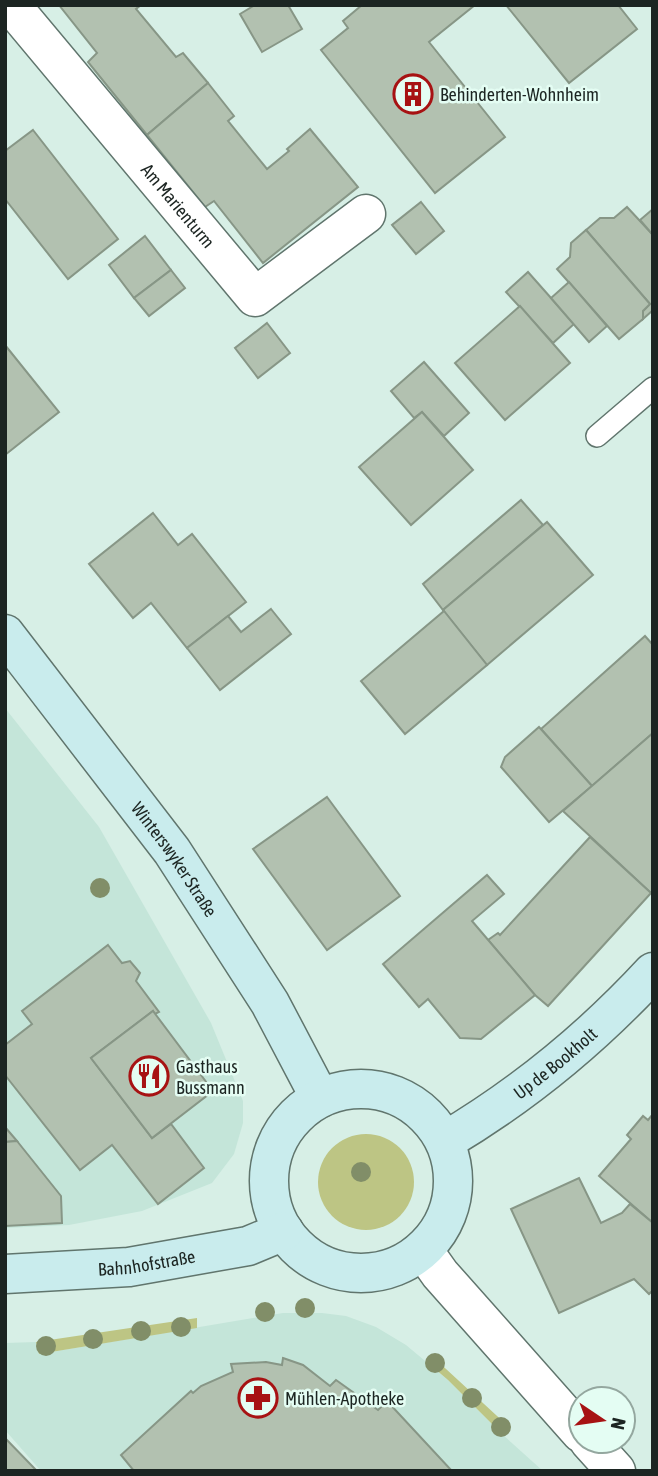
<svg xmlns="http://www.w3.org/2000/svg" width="658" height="1476" viewBox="0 0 658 1476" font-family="'Asap Condensed',sans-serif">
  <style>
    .built { fill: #c4e5d9 }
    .grass { fill: #bdc584 }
    .building { fill: #b2c1b0; stroke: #879686; stroke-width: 2 }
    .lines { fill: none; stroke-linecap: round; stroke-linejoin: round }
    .lane-casing { stroke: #60756d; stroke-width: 24 }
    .street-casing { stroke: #60756d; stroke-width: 41 }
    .secondary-casing { stroke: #60756d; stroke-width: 41 }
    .lane { stroke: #fff; stroke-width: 21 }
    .street { stroke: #fff; stroke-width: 38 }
    .secondary { stroke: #c9eced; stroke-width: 38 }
    .tree { fill: #818e68 }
    .labels { text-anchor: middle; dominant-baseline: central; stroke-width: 5; stroke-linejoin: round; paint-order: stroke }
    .poi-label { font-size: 18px; fill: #1c2522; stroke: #e4fdf3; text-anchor: start }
    .street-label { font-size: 18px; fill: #1c2522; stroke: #e4fdf3 }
  </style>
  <rect width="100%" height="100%" fill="#d7efe6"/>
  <!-- built -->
  <g class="built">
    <path d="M5,708L99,827L211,1023L243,1101V1123L234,1154L212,1183L142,1211L69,1225L5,1228Z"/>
    <path d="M283,1313H322L346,1316L376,1327L406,1345L448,1380L502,1434L543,1471H41L5,1430V1343L36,1342L39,1354Z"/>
  </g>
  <!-- grass -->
  <g class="grass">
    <circle cx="366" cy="1182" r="48"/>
    <path d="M197,1318V1328L39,1354L36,1342Z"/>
    <path d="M433,1357L509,1427L502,1434L448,1380L428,1363Z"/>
  </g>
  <!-- building -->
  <g class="building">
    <path d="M59,5H141L136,9L176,57L183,53L208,83L147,135L88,62L97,53Z"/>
    <path d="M255,5H288L302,29L262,52L240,14Z"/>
    <path d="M362,5H475L429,42L505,137L435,193L321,50L348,28L343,21Z"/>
    <path d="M506,5H618L637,29L569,83Z"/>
    <path d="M208,83L234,116L228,121L267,169L289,151L287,149L310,129L358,187L263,263L214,201L205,207L147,135Z"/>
    <path d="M33,130L118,239L68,279L5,199V151Z"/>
    <path d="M421,202L444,231L416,254L392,225Z"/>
    <path d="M627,207L653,235V310L643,319V311L650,304L586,230L600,218H614Z"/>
    <path d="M653,209V235L640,220Z"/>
    <path d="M586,230L650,304L643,311V319L619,339L557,269L570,257L571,243Z"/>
    <path d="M145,236L171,270L134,298L109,265Z"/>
    <path d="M171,270L185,288L149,316L134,298Z"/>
    <path d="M528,272L574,324L553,343L506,292Z"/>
    <path d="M569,282L607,326L589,342L551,298Z"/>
    <path d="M520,306L570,363L505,420L455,363Z"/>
    <path d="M267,323L290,353L258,378L235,348Z"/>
    <path d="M5,345L59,412L5,455Z"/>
    <path d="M424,362L469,413L444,436L422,412L414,418L391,391Z"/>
    <path d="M422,412L473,470L411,525L359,467Z"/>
    <path d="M521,500L543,525L443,610L423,584Z"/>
    <path d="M153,513L178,545L192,534L246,602L187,648L151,603L133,618L89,564Z"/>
    <path d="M547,522L593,575L487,665L443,610Z"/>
    <path d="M271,609L291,634L220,690L187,648L228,616L241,632Z"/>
    <path d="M444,611L487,665L405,734L361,681Z"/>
    <path d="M645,636L653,645V733L592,786L541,729Z"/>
    <path d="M539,727L592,786L549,822L501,767L505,757Z"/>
    <path d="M653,733V891L651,893L563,811Z"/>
    <path d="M327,797L400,896L327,950L253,849Z"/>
    <path d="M590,837L651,893L548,1006L535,995L488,940L498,933L500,935Z"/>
    <path d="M487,875L504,894L472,921L535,995L481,1039L460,1038L428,999L419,1007L383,964Z"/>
    <path d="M108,945L122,963L130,961L140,973L136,981L159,1012L155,1014L153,1011L91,1058L152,1138L171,1124L204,1168L158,1204L112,1145L80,1170L5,1075V1045L32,1024L22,1011Z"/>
    <path d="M153,1011L213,1091L152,1138L91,1058Z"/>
    <path d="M653,1114V1223L599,1176L631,1139L627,1135L643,1116L648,1120Z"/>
    <path d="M5,1127L17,1141L5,1142Z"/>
    <path d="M17,1141L61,1196L62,1223L5,1226V1142Z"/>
    <path d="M579,1178L601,1223L622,1213L630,1204L653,1223V1290L649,1294L634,1279L559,1313L511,1209Z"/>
    <path d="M283,1358L303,1365L330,1386L336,1380L378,1410L387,1401L452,1471H134L121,1455L191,1391L193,1393L201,1386L233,1372L231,1364L266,1362L282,1365Z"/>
    <path d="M5,1438L36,1470L35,1471H5Z"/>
  </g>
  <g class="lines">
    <!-- lane casing -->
    <g class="lane-casing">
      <path id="lane" d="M597,436L653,388"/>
    </g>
    <!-- street casing -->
    <g class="street-casing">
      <g id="street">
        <path id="s1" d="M11,5L255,297L366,214"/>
        <path d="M423,1250L440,1274L581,1433"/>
        <path d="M589,1441L616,1471"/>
      </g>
    </g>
    <!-- secondary casing -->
    <g class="secondary-casing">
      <g id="secondary">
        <path id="s2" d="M5,634L172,851L270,1003L320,1098"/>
        <circle cx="361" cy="1181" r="92"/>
        <path id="s3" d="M445,1141C521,1096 592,1038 653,972"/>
        <path id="s4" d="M5,1274L129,1267L248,1246L284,1231"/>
      </g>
    </g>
    <!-- lane -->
    <use href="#lane" class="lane"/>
    <!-- street -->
    <use href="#street" class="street"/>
    <!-- secondary -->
    <use href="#secondary" class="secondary"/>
  </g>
  <!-- trees -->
  <g class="tree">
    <circle cx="100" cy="888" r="10"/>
    <circle cx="361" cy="1172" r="10"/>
    <circle cx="305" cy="1308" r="10"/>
    <circle cx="265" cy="1312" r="10"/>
    <circle cx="181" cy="1327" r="10"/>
    <circle cx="141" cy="1331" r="10"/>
    <circle cx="93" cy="1339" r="10"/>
    <circle cx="46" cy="1346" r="10"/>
    <circle cx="435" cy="1363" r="10"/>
    <circle cx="472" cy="1398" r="10"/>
    <circle cx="501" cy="1427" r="10"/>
  </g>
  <!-- icons -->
  <defs>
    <g id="building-ring" transform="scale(2.0125)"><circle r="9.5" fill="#e4fdf3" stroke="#a71213" stroke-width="1.5"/><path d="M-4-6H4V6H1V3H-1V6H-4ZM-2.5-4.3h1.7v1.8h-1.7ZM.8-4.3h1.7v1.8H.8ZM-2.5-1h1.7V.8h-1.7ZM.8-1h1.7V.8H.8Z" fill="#a71213"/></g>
    <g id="restaurant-ring" transform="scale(2.0125)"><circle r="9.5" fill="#e4fdf3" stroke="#a71213" stroke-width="1.5"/><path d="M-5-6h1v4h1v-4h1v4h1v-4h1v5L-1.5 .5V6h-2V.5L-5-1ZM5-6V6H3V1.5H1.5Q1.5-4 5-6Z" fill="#a71213"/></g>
    <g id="pharmacy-ring" transform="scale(2.0125)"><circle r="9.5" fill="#e4fdf3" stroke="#a71213" stroke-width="1.5"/><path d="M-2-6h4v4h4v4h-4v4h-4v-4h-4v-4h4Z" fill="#a71213"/></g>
  </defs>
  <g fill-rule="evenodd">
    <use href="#building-ring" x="413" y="94"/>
    <use href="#restaurant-ring" x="149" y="1076"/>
    <use href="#pharmacy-ring" x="258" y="1398"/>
  </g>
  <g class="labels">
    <!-- poi labels -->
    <g class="poi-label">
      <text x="440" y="94">Behinderten-Wohnheim</text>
      <text x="176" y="1066">Gasthaus<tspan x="176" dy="21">Bussmann</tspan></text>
      <text x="285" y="1398">Mühlen-Apotheke</text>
    </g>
    <!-- street labels -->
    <g class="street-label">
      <text stroke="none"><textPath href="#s1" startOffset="261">Am Marienturm</textPath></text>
      <text stroke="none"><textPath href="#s2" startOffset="282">Winterswyker Straße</textPath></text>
      <text stroke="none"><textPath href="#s3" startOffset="135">Up de Bookholt</textPath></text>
      <text stroke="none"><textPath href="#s4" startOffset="142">Bahnhofstraße</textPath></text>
    </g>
  </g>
  <!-- border -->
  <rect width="658" height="1476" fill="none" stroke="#1c2522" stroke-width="14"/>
  <!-- north arrow -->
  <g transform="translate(602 1420) rotate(103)"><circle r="33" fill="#e4fdf3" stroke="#94a79f" stroke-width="2"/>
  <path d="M0-5L12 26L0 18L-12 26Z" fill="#a71213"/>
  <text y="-10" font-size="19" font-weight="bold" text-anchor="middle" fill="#1c2522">N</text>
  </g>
</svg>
